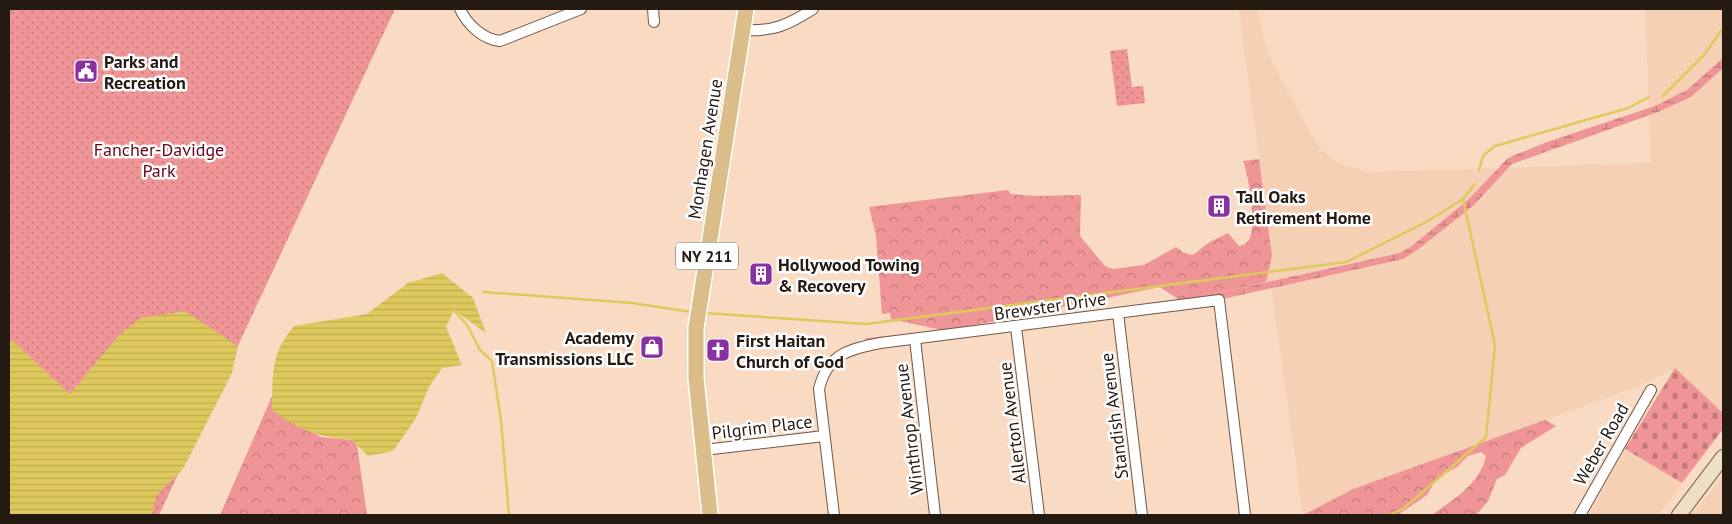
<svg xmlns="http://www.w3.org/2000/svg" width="1732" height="524" viewBox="0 0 1732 524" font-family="'PT Sans',sans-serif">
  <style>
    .built { fill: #f6d0b4 }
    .forest { fill: url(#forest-crowns) }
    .wetland { fill: url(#wetland-marsh) }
    .cemetery { fill: url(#cemetery-stones) }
    .park { fill: url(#park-dots) }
    .water { fill: url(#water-rules) }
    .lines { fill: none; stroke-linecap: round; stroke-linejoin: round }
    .stream { stroke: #dfc95d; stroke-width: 2.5 }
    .street-casing { stroke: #715743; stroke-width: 12 }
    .secondary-casing { stroke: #715743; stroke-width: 16 }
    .primary-casing { stroke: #fff; stroke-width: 18 }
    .street { stroke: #fff; stroke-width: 10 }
    .secondary { stroke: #eddec4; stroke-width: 14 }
    .primary { stroke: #dbbd89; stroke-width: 15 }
    .labels { text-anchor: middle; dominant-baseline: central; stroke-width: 5; stroke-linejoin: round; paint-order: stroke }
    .shield { fill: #fff; stroke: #665f59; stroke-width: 1 }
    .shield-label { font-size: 16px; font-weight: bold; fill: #251a12 }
    .poi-label { font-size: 18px; font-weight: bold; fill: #251a12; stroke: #fff; text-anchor: start }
    .park-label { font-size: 18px; fill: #67041a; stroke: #fff }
    .street-label { font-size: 18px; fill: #251a12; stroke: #fff }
  </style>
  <defs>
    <pattern id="forest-crowns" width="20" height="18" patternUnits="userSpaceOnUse" patternTransform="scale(1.25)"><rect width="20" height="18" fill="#ef9597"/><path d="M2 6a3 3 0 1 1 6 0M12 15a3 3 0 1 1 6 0" fill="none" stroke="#c1797a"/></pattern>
    <pattern id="wetland-marsh" width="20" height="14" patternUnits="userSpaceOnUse" patternTransform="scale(1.25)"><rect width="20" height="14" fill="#ef9597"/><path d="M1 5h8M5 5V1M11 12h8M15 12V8" fill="none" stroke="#c1797a"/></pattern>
    <pattern id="cemetery-stones" width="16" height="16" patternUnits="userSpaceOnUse" patternTransform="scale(1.25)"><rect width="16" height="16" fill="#ef9597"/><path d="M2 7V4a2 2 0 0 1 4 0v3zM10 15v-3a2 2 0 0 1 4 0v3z" fill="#c1797a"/></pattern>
    <pattern id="park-dots" width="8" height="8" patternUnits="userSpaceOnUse" patternTransform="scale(1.25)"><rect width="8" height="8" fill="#ef9597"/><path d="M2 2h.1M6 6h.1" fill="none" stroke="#c1797a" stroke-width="1.8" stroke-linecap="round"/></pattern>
    <pattern id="water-rules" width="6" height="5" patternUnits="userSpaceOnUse" patternTransform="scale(1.25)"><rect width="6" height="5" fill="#dfc95d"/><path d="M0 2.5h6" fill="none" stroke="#bfac50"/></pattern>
  </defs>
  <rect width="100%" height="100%" fill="#f9dac3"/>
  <!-- built -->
  <g class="built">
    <path d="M1239,9H1257L1268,53L1309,131L1322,151L1339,163L1368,172L1651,163L1645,9H1723V413L1675,369L1638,386L1522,429L1353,489L1303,515L1271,286L1266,282L1272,256Z"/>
    <path d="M1625,449L1682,483L1665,507L1656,515H1589Z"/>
    <path d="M1723,475V515H1690L1702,502Z"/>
  </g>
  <!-- forest -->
  <g class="forest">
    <path d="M1259,159L1272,256L1266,282L1181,301L1160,287L946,331L891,319L890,313L882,314L876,235L869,207L1008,190L1011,194L1036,196L1081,195L1080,236L1105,266L1113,269L1144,265L1176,247L1184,253L1193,255L1208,243L1228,233L1239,246C1243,245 1246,244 1249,240C1257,228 1249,175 1243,161Z"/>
    <path d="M273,394L272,410L321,437L352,440L357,445L367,515H220Z"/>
    <path d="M1545,420L1556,426L1521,448L1505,475L1497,479L1488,501L1476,515H1432C1454,499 1480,484 1486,456L1481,452L1468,456L1457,467L1437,478L1427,495L1398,515H1303L1353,489Z"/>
  </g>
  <!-- wetland -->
  <path class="wetland" d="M1723,58V68L1691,97L1658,112L1512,164L1474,205L1416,251L1403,259L1182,308L863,342L866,338L946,331L1181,301L1400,253L1412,246L1469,199L1508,158L1547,142L1655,106L1687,90Z"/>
  <!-- cemetery -->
  <path class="cemetery" d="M1675,368L1723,413V429L1682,483L1625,449Z"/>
  <!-- park -->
  <g class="park">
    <path d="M9,9H395L159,515H9Z"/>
    <path d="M1127,49L1132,87L1143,86L1145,103L1117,106L1110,51Z"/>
  </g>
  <!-- water -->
  <g class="water">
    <path d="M442,273L473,298L486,333L454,310L446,327L462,365L442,368L429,387L416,418L393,451L368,456L352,440C315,436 303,432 272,410C273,374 270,355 294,326L367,314L408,283Z"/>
    <path d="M185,311L238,346L232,373L183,469L156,496L152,515H9V340H12L70,394L118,336L141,318Z"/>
  </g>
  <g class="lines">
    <!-- stream -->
    <g class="stream">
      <path d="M1663,96L1704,55L1723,28"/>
      <path d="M1479,170L1483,156L1495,146L1628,108L1649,97"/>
      <path d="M483,292L632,303L691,312"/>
      <path d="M454,310L467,325L480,350L492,361L501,421L509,515"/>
      <path d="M705,313L866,324L1346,262L1428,221L1463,199L1475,184"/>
      <path d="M1389,515L1403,509L1486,437L1495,345L1463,199"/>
    </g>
    <!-- street casing -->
    <g class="street-casing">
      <g id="street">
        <path d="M460,9C467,24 482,39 500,41L581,9"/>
        <path d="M653,9L654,22"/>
        <path d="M743,30C773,32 788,25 813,9"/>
        <path d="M1118,313L1142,515"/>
        <path d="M1016,327L1039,515"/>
        <path d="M915,339L935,515"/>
        <path d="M704,450L824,436"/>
        <path d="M834,515L819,389C827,355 848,349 880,343L1219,300L1245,515"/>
        <path d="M1580,515L1651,390"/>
      </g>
    </g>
    <!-- secondary casing -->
    <g class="secondary-casing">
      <path id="secondary" d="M1679,515L1723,457"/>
    </g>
    <!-- primary casing -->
    <g class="primary-casing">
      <path id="primary" d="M710,515L696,378V328L746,9"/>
    </g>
    <!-- street -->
    <use href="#street" class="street"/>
    <!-- secondary -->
    <use href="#secondary" class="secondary"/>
    <!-- primary -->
    <use href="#primary" class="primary"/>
  </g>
  <!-- icons -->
  <defs>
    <g id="civic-square" transform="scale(1.25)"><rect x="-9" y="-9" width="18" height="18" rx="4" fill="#88319f" stroke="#fff"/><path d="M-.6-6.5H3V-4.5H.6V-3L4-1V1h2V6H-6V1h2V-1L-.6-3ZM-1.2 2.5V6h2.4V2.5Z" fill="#fff"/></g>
    <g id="building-square" transform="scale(1.25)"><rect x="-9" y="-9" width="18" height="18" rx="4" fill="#88319f" stroke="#fff"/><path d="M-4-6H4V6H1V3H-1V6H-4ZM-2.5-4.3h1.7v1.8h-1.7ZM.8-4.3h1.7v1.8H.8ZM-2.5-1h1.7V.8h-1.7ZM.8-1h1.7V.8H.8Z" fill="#fff"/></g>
    <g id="shop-square" transform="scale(1.25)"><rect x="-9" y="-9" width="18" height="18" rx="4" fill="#88319f" stroke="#fff"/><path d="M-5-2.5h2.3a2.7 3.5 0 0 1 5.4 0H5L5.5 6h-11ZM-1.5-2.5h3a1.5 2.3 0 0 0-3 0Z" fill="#fff"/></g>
    <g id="church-square" transform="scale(1.25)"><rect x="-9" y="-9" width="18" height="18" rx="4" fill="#88319f" stroke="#fff"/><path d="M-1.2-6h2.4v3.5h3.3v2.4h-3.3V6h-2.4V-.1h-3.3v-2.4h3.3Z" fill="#fff"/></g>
  </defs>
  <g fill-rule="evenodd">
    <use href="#civic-square" x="86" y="71"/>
    <use href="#building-square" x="1219" y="206"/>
    <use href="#building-square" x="761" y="274"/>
    <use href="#shop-square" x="652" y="347"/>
    <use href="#church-square" x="718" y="350"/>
  </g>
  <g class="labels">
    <!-- shield labels -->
    <rect class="shield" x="676" y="242.5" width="62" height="27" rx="4"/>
    <g class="shield-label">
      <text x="707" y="256">NY 211</text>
    </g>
    <!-- poi labels -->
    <g class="poi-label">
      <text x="104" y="61">Parks and<tspan x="104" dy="21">Recreation</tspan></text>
      <text x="1236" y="196">Tall Oaks<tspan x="1236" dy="21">Retirement Home</tspan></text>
      <text x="778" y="264">Hollywood Towing<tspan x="778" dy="21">&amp; Recovery</tspan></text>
      <text x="634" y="337" text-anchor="end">Academy<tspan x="634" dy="21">Transmissions LLC</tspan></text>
      <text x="736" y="340">First Haitan<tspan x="736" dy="21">Church of God</tspan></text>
    </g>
    <!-- park labels -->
    <g class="park-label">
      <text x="159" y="149">Fancher-Davidge<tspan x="159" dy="21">Park</tspan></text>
    </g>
    <!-- street labels -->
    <g class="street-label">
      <text transform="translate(705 149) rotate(-81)">Monhagen Avenue</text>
      <text transform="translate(1050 306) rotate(-8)">Brewster Drive</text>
      <text transform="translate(1114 416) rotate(-97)">Standish Avenue</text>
      <text transform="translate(1012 423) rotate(-97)">Allerton Avenue</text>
      <text transform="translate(762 427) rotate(-7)">Pilgrim Place</text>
      <text transform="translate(909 429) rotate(-97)">Winthrop Avenue</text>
      <text transform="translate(1601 444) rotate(-60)">Weber Road</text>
    </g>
  </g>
  <!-- border -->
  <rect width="1732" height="524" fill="none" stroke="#251a12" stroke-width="20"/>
</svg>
